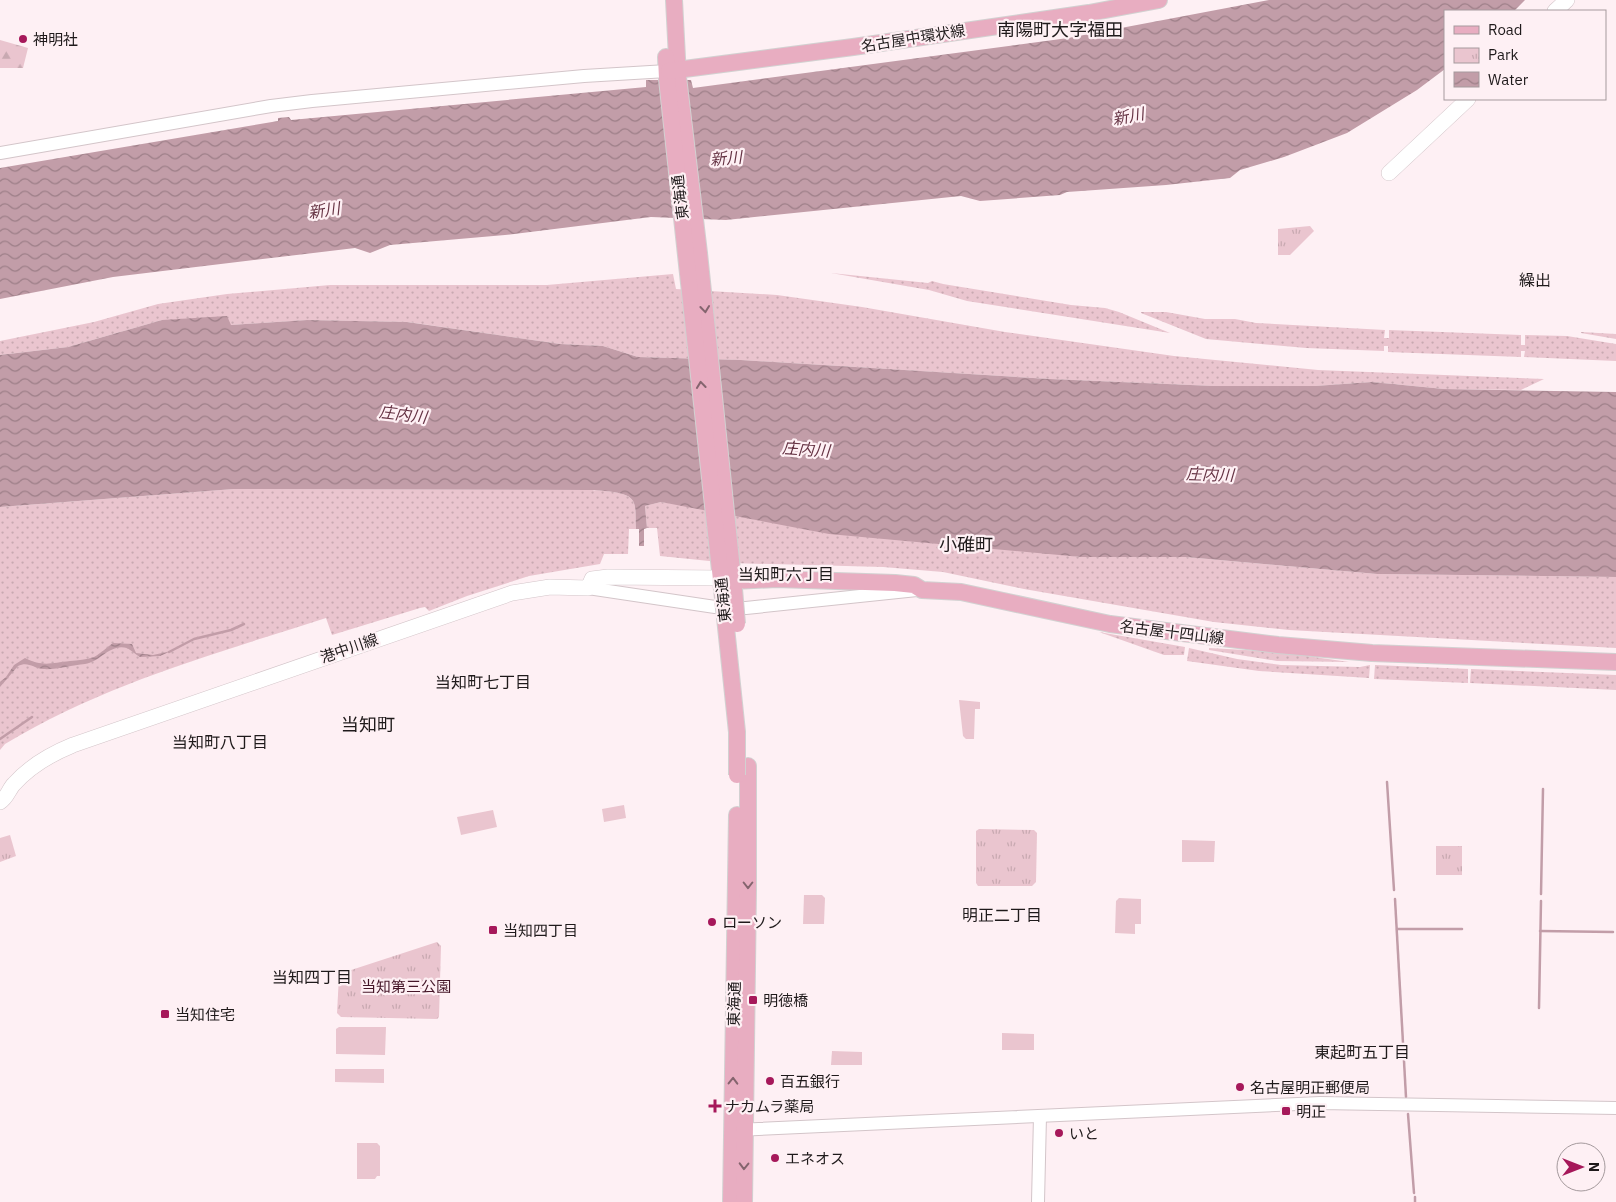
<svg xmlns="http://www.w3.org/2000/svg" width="1616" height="1202" viewBox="0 0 1616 1202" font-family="'IBM Plex Sans','Noto Sans JP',sans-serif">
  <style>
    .grass { fill: url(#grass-dots) }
    .forest { fill: url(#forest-firs) }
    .park { fill: url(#park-tufts) }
    .garden { fill: #eac5cf }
    .water { fill: url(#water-waves) }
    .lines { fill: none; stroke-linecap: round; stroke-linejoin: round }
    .stream { stroke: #c29da8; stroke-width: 2.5 }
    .tertiary-casing { stroke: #d3c5c9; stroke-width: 14 }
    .secondary-casing { stroke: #d3c5c9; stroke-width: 16 }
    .primary-casing { stroke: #d2d1d1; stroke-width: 18 }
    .tertiary { stroke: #fff; stroke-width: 12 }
    .secondary { stroke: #fff; stroke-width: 15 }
    .primary { stroke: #e8adc1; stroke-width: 16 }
    .primary-bridge-casing { stroke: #d2d1d1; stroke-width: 18; stroke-linecap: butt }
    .primary-bridge { stroke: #e8adc1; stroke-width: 16 }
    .oneway { stroke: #84646e }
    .poi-dot { fill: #a6185a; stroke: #fef0f4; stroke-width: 2 }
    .labels { text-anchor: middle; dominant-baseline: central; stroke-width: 4.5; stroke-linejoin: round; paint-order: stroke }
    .street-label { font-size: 15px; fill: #1f1a1b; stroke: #fef0f4 }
    .poi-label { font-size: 15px; fill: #1f1a1b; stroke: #fef0f4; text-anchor: start }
    .park-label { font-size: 15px; fill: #451628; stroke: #fef0f4 }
    .water-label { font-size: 16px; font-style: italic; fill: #634; stroke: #fef0f4 }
    .neighbourhood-label { font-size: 16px; fill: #1f1a1b; stroke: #fef0f4 }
    .quarter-label { font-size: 18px; fill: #1f1a1b; stroke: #fef0f4 }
  </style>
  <defs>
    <pattern id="grass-dots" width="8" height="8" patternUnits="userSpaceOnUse" patternTransform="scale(1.25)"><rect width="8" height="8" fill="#eac5cf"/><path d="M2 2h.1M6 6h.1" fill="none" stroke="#c8a9b1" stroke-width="1.8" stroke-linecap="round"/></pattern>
    <pattern id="forest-firs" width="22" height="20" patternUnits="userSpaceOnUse" patternTransform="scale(1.25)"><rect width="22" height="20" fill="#eac5cf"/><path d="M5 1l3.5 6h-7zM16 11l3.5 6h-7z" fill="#c8a9b1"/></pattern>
    <pattern id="park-tufts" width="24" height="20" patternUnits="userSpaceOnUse" patternTransform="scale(1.25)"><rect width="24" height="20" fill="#eac5cf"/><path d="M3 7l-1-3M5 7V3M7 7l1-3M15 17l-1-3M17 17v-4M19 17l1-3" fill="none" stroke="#c8a9b1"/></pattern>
    <pattern id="water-waves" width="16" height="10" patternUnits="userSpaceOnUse" patternTransform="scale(1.25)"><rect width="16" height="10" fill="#c29da8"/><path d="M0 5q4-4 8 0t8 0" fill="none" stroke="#9d7f88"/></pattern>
  </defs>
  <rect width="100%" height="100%" fill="#fef0f4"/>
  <!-- grass -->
  <g class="grass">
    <path d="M831,273L928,283L932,281L943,284L1071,305L1105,308L1119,312L1170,333L967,301L929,290Z"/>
    <path d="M673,274L676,289L777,295L862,307L1005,332L1174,356L1318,370L1544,379L1521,390L1444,389L1372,382L1315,386H1214L1050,379L741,360L638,357L603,346L560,344L408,322L307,320L231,325L162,320L68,347L0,355V341L94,322L158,304L227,294L330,285H547Z"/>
    <path d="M1141,312H1166L1205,319H1235L1256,323L1385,330L1384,338H1389V330L1521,335V345H1525V335L1567,336L1616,344V361L1524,357L1525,351H1521V357L1388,352V346H1384V351L1306,348L1206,339L1141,313Z"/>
    <path d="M1581,332L1616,334V339L1581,333Z"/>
    <path d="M234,489L592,490C602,491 628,491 633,501C637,508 635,520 636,529H629L628,554H604L600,564L529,576L467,596L429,611L425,607L420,608L332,635L326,618C217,653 104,684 5,744L0,750V507Z"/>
    <path d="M661,502L1081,557H1186L1377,574L1616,577V648L1289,630L1214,622L1024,589L943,572L883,567L729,563L660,556L657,528H647L645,506Z"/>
    <path d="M1099,632L1185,647L1184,655H1164Z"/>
    <path d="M1189,648L1237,659L1281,665L1360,667L1370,665L1369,678L1259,671L1187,661Z"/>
    <path d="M1209,648L1279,652L1349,662L1277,661L1209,650Z"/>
    <path d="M1375,665L1468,669V683L1374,679Z"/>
    <path d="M1471,669L1616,675V690L1470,683Z"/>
  </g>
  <!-- forest -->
  <path class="forest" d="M0,40L28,48L23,68H0Z"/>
  <!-- park -->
  <g class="park">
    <path d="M1310,226L1314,231L1290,255H1278V229Z"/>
    <path d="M979,829L1034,830L1037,833L1036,882L1032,886H978L976,883V831Z"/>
    <path d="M10,835L16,856L0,862V838Z"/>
    <rect x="1436" y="846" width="26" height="29"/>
    <path d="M437,942L441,946L439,1017L437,1019L341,1017L337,1013L339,976L342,973Z"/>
  </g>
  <!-- garden -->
  <g class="garden">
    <path d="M959,700L980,702V709H975L974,739H966L963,736Z"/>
    <path d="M624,805L626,818L604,822L602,809Z"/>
    <path d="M493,810L497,827L461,835L457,817Z"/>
    <path d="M1182,840L1215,841L1214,862H1182Z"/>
    <path d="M804,895H822L825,898L824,924H803Z"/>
    <path d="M1119,898L1141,899V924H1135V934L1115,933L1116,901Z"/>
    <path d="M339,1027H386L385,1055L336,1054V1029Z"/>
    <path d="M1002,1033L1034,1034V1050H1002Z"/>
    <path d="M832,1051L862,1052V1065H831Z"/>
    <path d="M335,1069H384V1083L335,1082Z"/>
    <path d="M357,1143H377L380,1146V1176H377L375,1179H357Z"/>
  </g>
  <!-- water -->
  <g class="water">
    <path d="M1269,0H1525L1514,11H1445V69L1417,90L1347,133L1284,157L1240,170L1230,178L1166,185L1067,192L1060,195L980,201L961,196L726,220L651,217L505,235L390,245L370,253L355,248L113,277L0,299V168L278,121V118L289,117L291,120L646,87V80H691L693,88L1068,38Z"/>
    <path d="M227,316L231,325L307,320L407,322L560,344L603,346L638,357L741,360L1050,379L1214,386H1315L1372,382L1444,389L1616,392V577L1377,574L1186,557H1081L829,534L661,502L645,506L647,528L644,529V546H639V529H636C635,520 637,508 633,501C628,491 602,491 592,490L234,489L0,507V355L68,347L162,320Z"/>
    <path d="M113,643L132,644L136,653L153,655L171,651L160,656L140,657C136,655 131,650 127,648C110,643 100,662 85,664C72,665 56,670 43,669C33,668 28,661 18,666L0,687V682L6,677L14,665L25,658C43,667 51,663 70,661C78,660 86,660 94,657C100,654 107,647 113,643Z"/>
  </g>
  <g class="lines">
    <!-- stream -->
    <g class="stream">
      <path d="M169,652L194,639L231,630L244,624"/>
      <path d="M0,739L32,717"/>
      <path d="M1387,782L1394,890"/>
      <path d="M1541,894L1543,789"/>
      <path d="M1395,899L1406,1097"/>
      <path d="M1397,929H1462"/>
      <path d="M1540,931L1613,932"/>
      <path d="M1539,1008L1541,901"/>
      <path d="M1408,1114L1414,1193"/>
      <path d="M1415,1197V1202"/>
    </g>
    <!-- tertiary casing -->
    <g class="tertiary-casing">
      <g id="tertiary">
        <path d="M0,153L271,106L312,101L584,76L667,71"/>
        <path d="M588,588L715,607L746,608L917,590"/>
        <path d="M737,1130L1320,1103L1616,1108"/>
        <path d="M1038,1202L1040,1116"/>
      </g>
    </g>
    <!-- secondary casing -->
    <g class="secondary-casing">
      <g id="secondary">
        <path d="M1555,11L1567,0"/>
        <path d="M1389,173L1468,99"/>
        <path d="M0,802C7,798 9,789 14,784C31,765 51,754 73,745L512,593L550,587L588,588L592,579L608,577L721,578"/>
      </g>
    </g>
    <!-- primary casing -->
    <g class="primary-casing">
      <g id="primary">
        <path d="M674,0L678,77L699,253L734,589"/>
        <path d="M666,57L667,79L722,589"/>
        <path d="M669,71L853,47L1089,13L1159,0"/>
        <path d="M733,581L777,579L895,583L914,585L922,590L961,592L1110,624L1278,645L1372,653L1616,662"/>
        <path d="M731,1202L737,815"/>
        <path d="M744,1202L748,889V766"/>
      </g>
    </g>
    <!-- tertiary -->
    <use href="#tertiary" class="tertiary"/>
    <!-- secondary -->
    <use href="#secondary" class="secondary"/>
    <!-- primary -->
    <use href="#primary" class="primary"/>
    <!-- primary-bridge casing -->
    <g class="primary-bridge-casing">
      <g id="primary-bridge">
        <path d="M722,589L737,732V775"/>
        <path d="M734,589L737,624"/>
      </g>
    </g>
    <!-- primary-bridge -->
    <use href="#primary-bridge" class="primary-bridge"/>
  </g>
  <!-- one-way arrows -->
  <defs><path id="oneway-chevron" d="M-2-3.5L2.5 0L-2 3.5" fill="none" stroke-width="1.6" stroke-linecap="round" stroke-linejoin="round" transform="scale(1.25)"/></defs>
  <g class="oneway">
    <use href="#oneway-chevron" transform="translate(705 309) rotate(84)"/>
    <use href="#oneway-chevron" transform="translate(701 385) rotate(-96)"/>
    <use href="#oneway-chevron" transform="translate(748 885) rotate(90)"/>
    <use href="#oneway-chevron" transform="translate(733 1081) rotate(-89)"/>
    <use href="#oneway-chevron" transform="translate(744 1166) rotate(91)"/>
  </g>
  <!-- markers -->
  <g class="poi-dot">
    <circle cx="23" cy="39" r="5"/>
    <circle cx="712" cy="922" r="5"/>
    <rect x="488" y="925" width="10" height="10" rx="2.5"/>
    <rect x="748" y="995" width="10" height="10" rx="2.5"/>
    <rect x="160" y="1009" width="10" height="10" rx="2.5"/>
    <circle cx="770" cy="1081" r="5"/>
    <circle cx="1240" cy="1087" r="5"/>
    <path d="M712.5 1098.5h5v5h5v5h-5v5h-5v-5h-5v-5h5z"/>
    <rect x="1281" y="1106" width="10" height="10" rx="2.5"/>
    <circle cx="1059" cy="1133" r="5"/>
    <circle cx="775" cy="1158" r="5"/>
  </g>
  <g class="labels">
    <!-- street labels -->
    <g class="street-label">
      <text transform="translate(913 38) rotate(-9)">名古屋中環状線</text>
      <text transform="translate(680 197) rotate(-97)">東海通</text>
      <text transform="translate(723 600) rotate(-96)">東海通</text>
      <text transform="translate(1172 632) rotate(7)">名古屋十四山線</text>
      <text transform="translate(349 648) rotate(-19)">港中川線</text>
      <text transform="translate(734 1004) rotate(-89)">東海通</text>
    </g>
    <!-- poi labels -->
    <g class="poi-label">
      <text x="33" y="39">神明社</text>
      <text x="722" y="922">ローソン</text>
      <text x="503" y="930">当知四丁目</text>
      <text x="763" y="1000">明徳橋</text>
      <text x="175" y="1014">当知住宅</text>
      <text x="780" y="1081">百五銀行</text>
      <text x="1250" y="1087">名古屋明正郵便局</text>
      <text x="725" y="1106">ナカムラ薬局</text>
      <text x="1296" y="1111">明正</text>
      <text x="1069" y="1133">いと</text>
      <text x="785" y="1158">エネオス</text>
    </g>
    <!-- park labels -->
    <g class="park-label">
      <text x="406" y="986">当知第三公園</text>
    </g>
    <!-- water labels -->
    <g class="water-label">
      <text transform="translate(1128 116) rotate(-11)">新川</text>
      <text transform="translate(726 158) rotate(-5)">新川</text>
      <text transform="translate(324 210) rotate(-8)">新川</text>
      <text transform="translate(403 414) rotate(7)">庄内川</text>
      <text transform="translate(806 449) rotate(4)">庄内川</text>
      <text transform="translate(1210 474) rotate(2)">庄内川</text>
    </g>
    <!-- neighbourhood labels -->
    <g class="neighbourhood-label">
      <text x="1535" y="280">繰出</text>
      <text x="786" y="574">当知町六丁目</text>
      <text x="483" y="682">当知町七丁目</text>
      <text x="220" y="742">当知町八丁目</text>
      <text x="1002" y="915">明正二丁目</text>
      <text x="312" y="977">当知四丁目</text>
      <text x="1362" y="1052">東起町五丁目</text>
    </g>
    <!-- quarter labels -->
    <g class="quarter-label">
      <text x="1060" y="29">南陽町大字福田</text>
      <text x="966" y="544">小碓町</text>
      <text x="368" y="724">当知町</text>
    </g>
  </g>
  <!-- legend -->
  <rect x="1444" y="10" width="162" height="90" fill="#fef0f4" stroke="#a59a9d"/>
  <rect x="1454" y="26" width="25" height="8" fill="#e8adc1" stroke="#a59a9d"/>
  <text x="1488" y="35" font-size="15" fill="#1f1a1b">Road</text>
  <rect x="1454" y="48" width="25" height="15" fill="url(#park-tufts)" stroke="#a59a9d"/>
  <text x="1488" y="60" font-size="15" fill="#1f1a1b">Park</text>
  <rect x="1454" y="72" width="25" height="15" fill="url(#water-waves)" stroke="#a59a9d"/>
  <text x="1488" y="85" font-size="15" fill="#1f1a1b">Water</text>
  <!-- north arrow -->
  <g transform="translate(1581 1167) rotate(90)"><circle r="24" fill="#fef0f4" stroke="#a59a9d"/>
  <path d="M0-4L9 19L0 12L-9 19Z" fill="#a6185a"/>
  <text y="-8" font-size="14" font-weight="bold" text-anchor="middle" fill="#1f1a1b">N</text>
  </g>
</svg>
